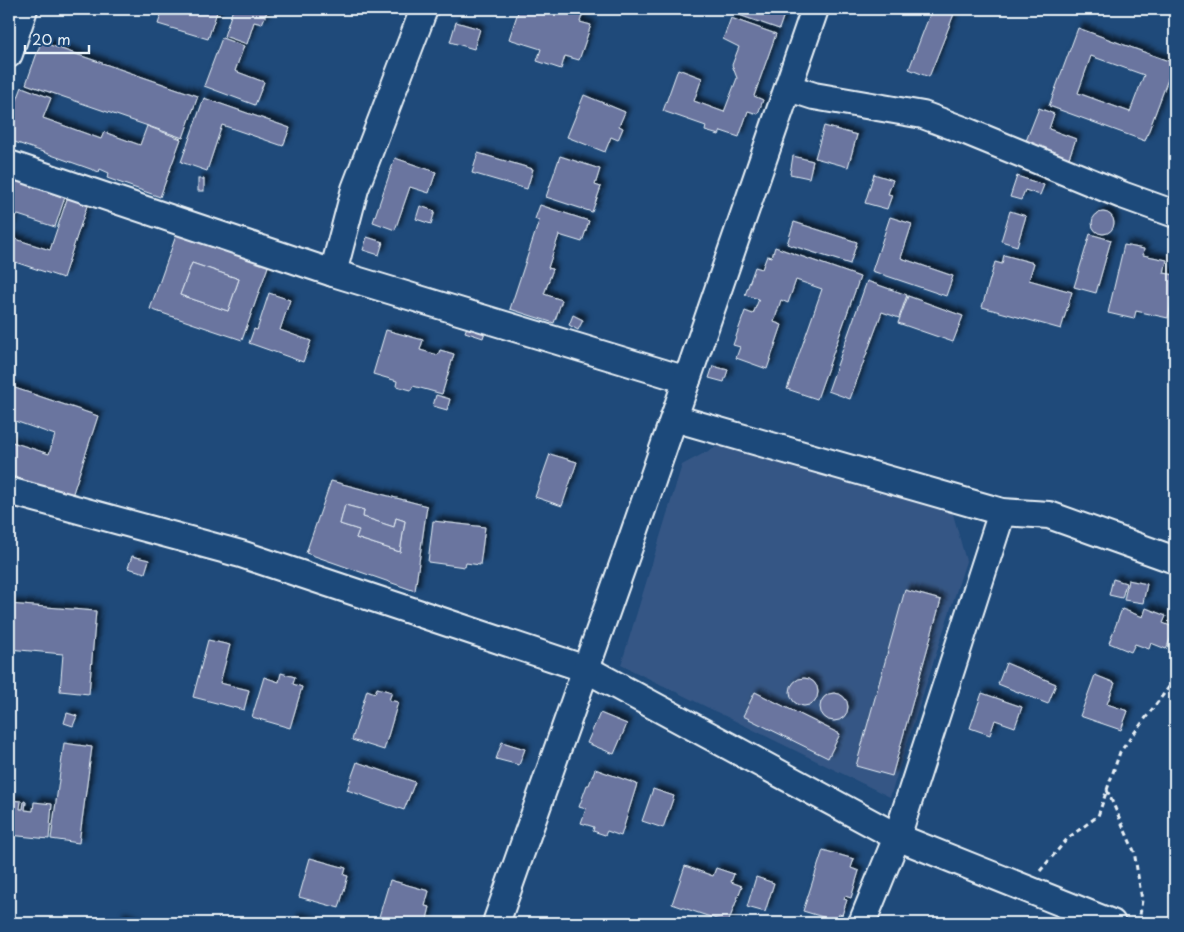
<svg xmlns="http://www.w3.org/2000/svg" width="1184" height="932" viewBox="0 0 1184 932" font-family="'Playpen Sans',sans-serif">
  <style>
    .built { fill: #365785 }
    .building { fill: #6a759f; stroke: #e8f1f8; fill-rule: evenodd; filter: url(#shadow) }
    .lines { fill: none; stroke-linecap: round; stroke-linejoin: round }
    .minor-casing { stroke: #e8f1f8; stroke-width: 30 }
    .path { stroke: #e8f1f8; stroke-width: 3; stroke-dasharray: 5 4; stroke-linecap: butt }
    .minor { stroke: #1f4a7a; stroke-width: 26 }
  </style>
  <defs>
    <filter id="shadow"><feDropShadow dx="4.5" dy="-4.5" stdDeviation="2.5" flood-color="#0009"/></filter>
  </defs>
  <rect width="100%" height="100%" fill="#1f4a7a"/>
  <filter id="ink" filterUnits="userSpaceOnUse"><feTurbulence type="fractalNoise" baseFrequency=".02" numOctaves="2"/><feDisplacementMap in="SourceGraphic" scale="10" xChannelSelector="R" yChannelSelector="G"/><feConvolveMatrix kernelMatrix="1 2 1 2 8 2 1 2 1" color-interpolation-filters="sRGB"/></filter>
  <g filter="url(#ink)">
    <!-- built -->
    <path class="built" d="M727,441L951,507L966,561L890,797L621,665L682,465Z"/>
    <!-- building -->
    <g class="building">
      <path d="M163,9H218L208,39L158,24Z"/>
      <path d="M233,9H268L262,24L254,22L247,44L224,36Z"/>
      <path d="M519,9H584L580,22L591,25L579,60L565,56L561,69L537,61L541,49L509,39Z"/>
      <path d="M722,9H786L779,29Z"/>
      <path d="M932,9H956L929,77L909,69Z"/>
      <path d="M1054,9H1072L1071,14Z"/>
      <path d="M731,18L776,34L754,96L763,100L758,114L748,111L739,137L721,131L719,135L705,131L706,126L663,111L678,69L702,78L694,101L724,112L737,78L732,65L739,47L723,39Z"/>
      <path d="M456,22L480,29L474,49L450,42Z"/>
      <path d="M1078,28L1174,63L1145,141L1049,106ZM1091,56L1144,75L1130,112L1078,93Z"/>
      <path d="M222,38L244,46L235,71L264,82L255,105L204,86Z"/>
      <path d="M41,42L198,96L183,138L26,84Z"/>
      <path d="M22,87L51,98L43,118L101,139L104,132L140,145L147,126L181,139L160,197L107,178L109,173L100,169L99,172L9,140V121Z"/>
      <path d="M584,95L625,112L619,126L623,128L618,140L611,137L605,152L567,137Z"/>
      <path d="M204,98L290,128L283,146L222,125L207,171L181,162Z"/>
      <path d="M1039,108L1054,114L1049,129L1076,139L1067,163L1037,152L1039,146L1026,141Z"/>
      <path d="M824,126L857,135L848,167L815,158Z"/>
      <path d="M478,153L533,169L527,189L472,173Z"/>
      <path d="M560,156L600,169L595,185L601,187L592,212L546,197Z"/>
      <path d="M793,156L813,161L809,178L790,174Z"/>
      <path d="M395,158L436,172L429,193L410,187L395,230L373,222Z"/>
      <path d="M9,171L67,191L55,227L15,214L9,233Z"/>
      <path d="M874,174L893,180L888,194L892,195L887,209L865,203Z"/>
      <path d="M1017,176L1044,185L1040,195L1025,190L1021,200L1010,197Z"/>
      <rect x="198" y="179" width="6" height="12"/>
      <path d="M69,193L89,200L63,278L9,260V237L50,250Z"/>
      <path d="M540,205L589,221L582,242L559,235L548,268L553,269L544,294L562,300L554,323L510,309L539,221L535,219Z"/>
      <path d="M420,206L435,211L431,224L416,219Z"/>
      <path d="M1010,211L1026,216L1017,246L1001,241Z"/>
      <circle cx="1103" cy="223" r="11"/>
      <path d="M890,217L912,224L901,258L953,276L946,296L872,271Z"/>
      <path d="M794,222L857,242L850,264L787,244Z"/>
      <path d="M178,230L270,261L242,340L150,309ZM192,263L239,279L228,311L180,295Z"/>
      <path d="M1090,234L1111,240L1096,293L1074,287Z"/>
      <path d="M367,237L383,242L379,255L363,250Z"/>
      <path d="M1124,245L1144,249L1143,255L1167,260L1164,273L1175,275V287L1168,318L1136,311L1134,319L1108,313Z"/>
      <path d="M775,247L860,277L817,399L787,389L822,289L796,280L788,303L781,300L774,322L782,325L767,369L736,358L740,347L733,345L745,311L753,314L759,299L745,295L755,267L762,269L767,256L772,257Z"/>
      <path d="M1004,255L1034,263L1029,280L1072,292L1061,329L982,307L995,262L1002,264Z"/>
      <path d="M192,263L239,279L228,311L180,295Z"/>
      <path d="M867,281L907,295L899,318L882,312L850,399L828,391Z"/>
      <path d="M269,293L290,300L280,330L311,341L303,362L249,343L254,329L257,330Z"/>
      <path d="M908,296L963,316L953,342L898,323Z"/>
      <path d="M573,315L583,320L578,330L569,325Z"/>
      <path d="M470,319L487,325L483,338L465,332Z"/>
      <path d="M386,330L423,340L420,350L438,355L440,350L454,354L442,394L413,386L411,390L396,386L397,381L373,374Z"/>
      <path d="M713,366L728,370L724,382L709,378Z"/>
      <path d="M9,386L98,416L72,496L9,475V441L49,454L55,435L9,419Z"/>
      <path d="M436,395L450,399L447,410L433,406Z"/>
      <path d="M550,454L577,462L562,506L535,497Z"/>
      <path d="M331,481L427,506L415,591L306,553ZM345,505L364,510L363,517L394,527L396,518L405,521L400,552L356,538L359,530L340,524Z"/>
      <path d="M345,505L364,510L363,517L394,527L396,518L405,521L400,552L356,538L359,530L340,524Z"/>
      <path d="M433,521L485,527L480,565L466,563L465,567L428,562Z"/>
      <path d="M132,556L149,560L145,573L128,568Z"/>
      <path d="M1113,579L1126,583L1122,598L1109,595Z"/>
      <path d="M1128,580L1147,584L1143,603L1124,600Z"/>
      <path d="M905,590L941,600L892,776L856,766Z"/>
      <path d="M9,604L96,611L89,694L60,691L63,654L9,649Z"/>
      <path d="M1146,608L1166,616L1163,623L1175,628L1166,649L1151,643L1149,649L1135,644L1131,652L1109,643L1122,609L1143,617Z"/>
      <path d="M208,640L230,645L220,683L249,690L244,710L193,697Z"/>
      <path d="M1006,663L1056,684L1048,704L998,684Z"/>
      <path d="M281,673L295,677L293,684L302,687L290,728L252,717L264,677L279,682Z"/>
      <path d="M1095,675L1115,683L1107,704L1128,711L1121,730L1080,716Z"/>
      <circle cx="804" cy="692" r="14"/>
      <path d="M377,688L392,692L389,700L398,702L384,750L352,740L367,690L375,693Z"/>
      <path d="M755,692L840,734L828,758L743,716Z"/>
      <circle cx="834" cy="707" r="14"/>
      <path d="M982,693L1022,707L1015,727L995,720L990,735L970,728Z"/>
      <path d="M67,713L77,716L73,726L64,723Z"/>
      <path d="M600,713L627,724L614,754L587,743Z"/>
      <path d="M1175,738V752L1171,751Z"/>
      <path d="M502,742L525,749L519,765L496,759Z"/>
      <path d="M64,743L92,747L79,843L51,839Z"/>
      <path d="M357,762L415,782L404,810L347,790Z"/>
      <path d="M595,769L637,784L621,836L607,831L605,835L593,831L594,827L581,823L586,809L579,807L587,785H589Z"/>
      <path d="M653,789L674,796L663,828L642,821Z"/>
      <path d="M9,800L21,801L20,809H23L24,801L26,802L25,810L33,811L34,802L52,804L49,839L9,835Z"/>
      <path d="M823,850L854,859L851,868L859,871L851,898L845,896L844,899L847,900L842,915L839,914L836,921L803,911Z"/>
      <path d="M310,858L346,868L344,875L348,876L339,908L299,897Z"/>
      <path d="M685,866L713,876L716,868L734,874L731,882L742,886L728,923L672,904Z"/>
      <path d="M756,877L774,883L765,912L747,907Z"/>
      <path d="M390,880L429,891L425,906L430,907L426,923H392L378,920Z"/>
      <path d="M120,917L138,923H118Z"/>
      <path d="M295,917L316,923H293Z"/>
    </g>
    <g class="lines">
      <!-- minor casing -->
      <g class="minor-casing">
        <g id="minor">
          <path d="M9,54L24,9"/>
          <path d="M789,88L814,96L923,115L966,131L1122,195L1175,214"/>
          <path d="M9,164L333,273L687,380"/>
          <path d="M333,273L355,189L424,9"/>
          <path d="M674,418L1002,512L1049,515L1175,560"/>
          <path d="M9,491L241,554L586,669L897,837L1112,923"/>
          <path d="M496,923L633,536L815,9"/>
          <path d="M862,923L897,837L1002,512"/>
        </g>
      </g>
      <!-- path -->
      <g class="path">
        <path d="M1107,790L1134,851L1142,900L1139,923"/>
        <path d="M1040,871L1068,838L1098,816L1120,752L1175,679"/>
      </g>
      <!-- minor -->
      <use href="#minor" class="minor"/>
    </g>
  </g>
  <!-- margin -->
  <rect width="1184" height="932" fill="none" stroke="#1f4a7a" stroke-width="30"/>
  <rect x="15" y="15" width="1154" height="902" fill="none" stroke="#e8f1f8" stroke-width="2" filter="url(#ink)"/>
  <!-- scale -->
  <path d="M25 45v8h64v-8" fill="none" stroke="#e8f1f8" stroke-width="2.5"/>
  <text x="32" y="45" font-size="15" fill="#e8f1f8" stroke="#1f4a7a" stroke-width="4" paint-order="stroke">20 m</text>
</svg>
